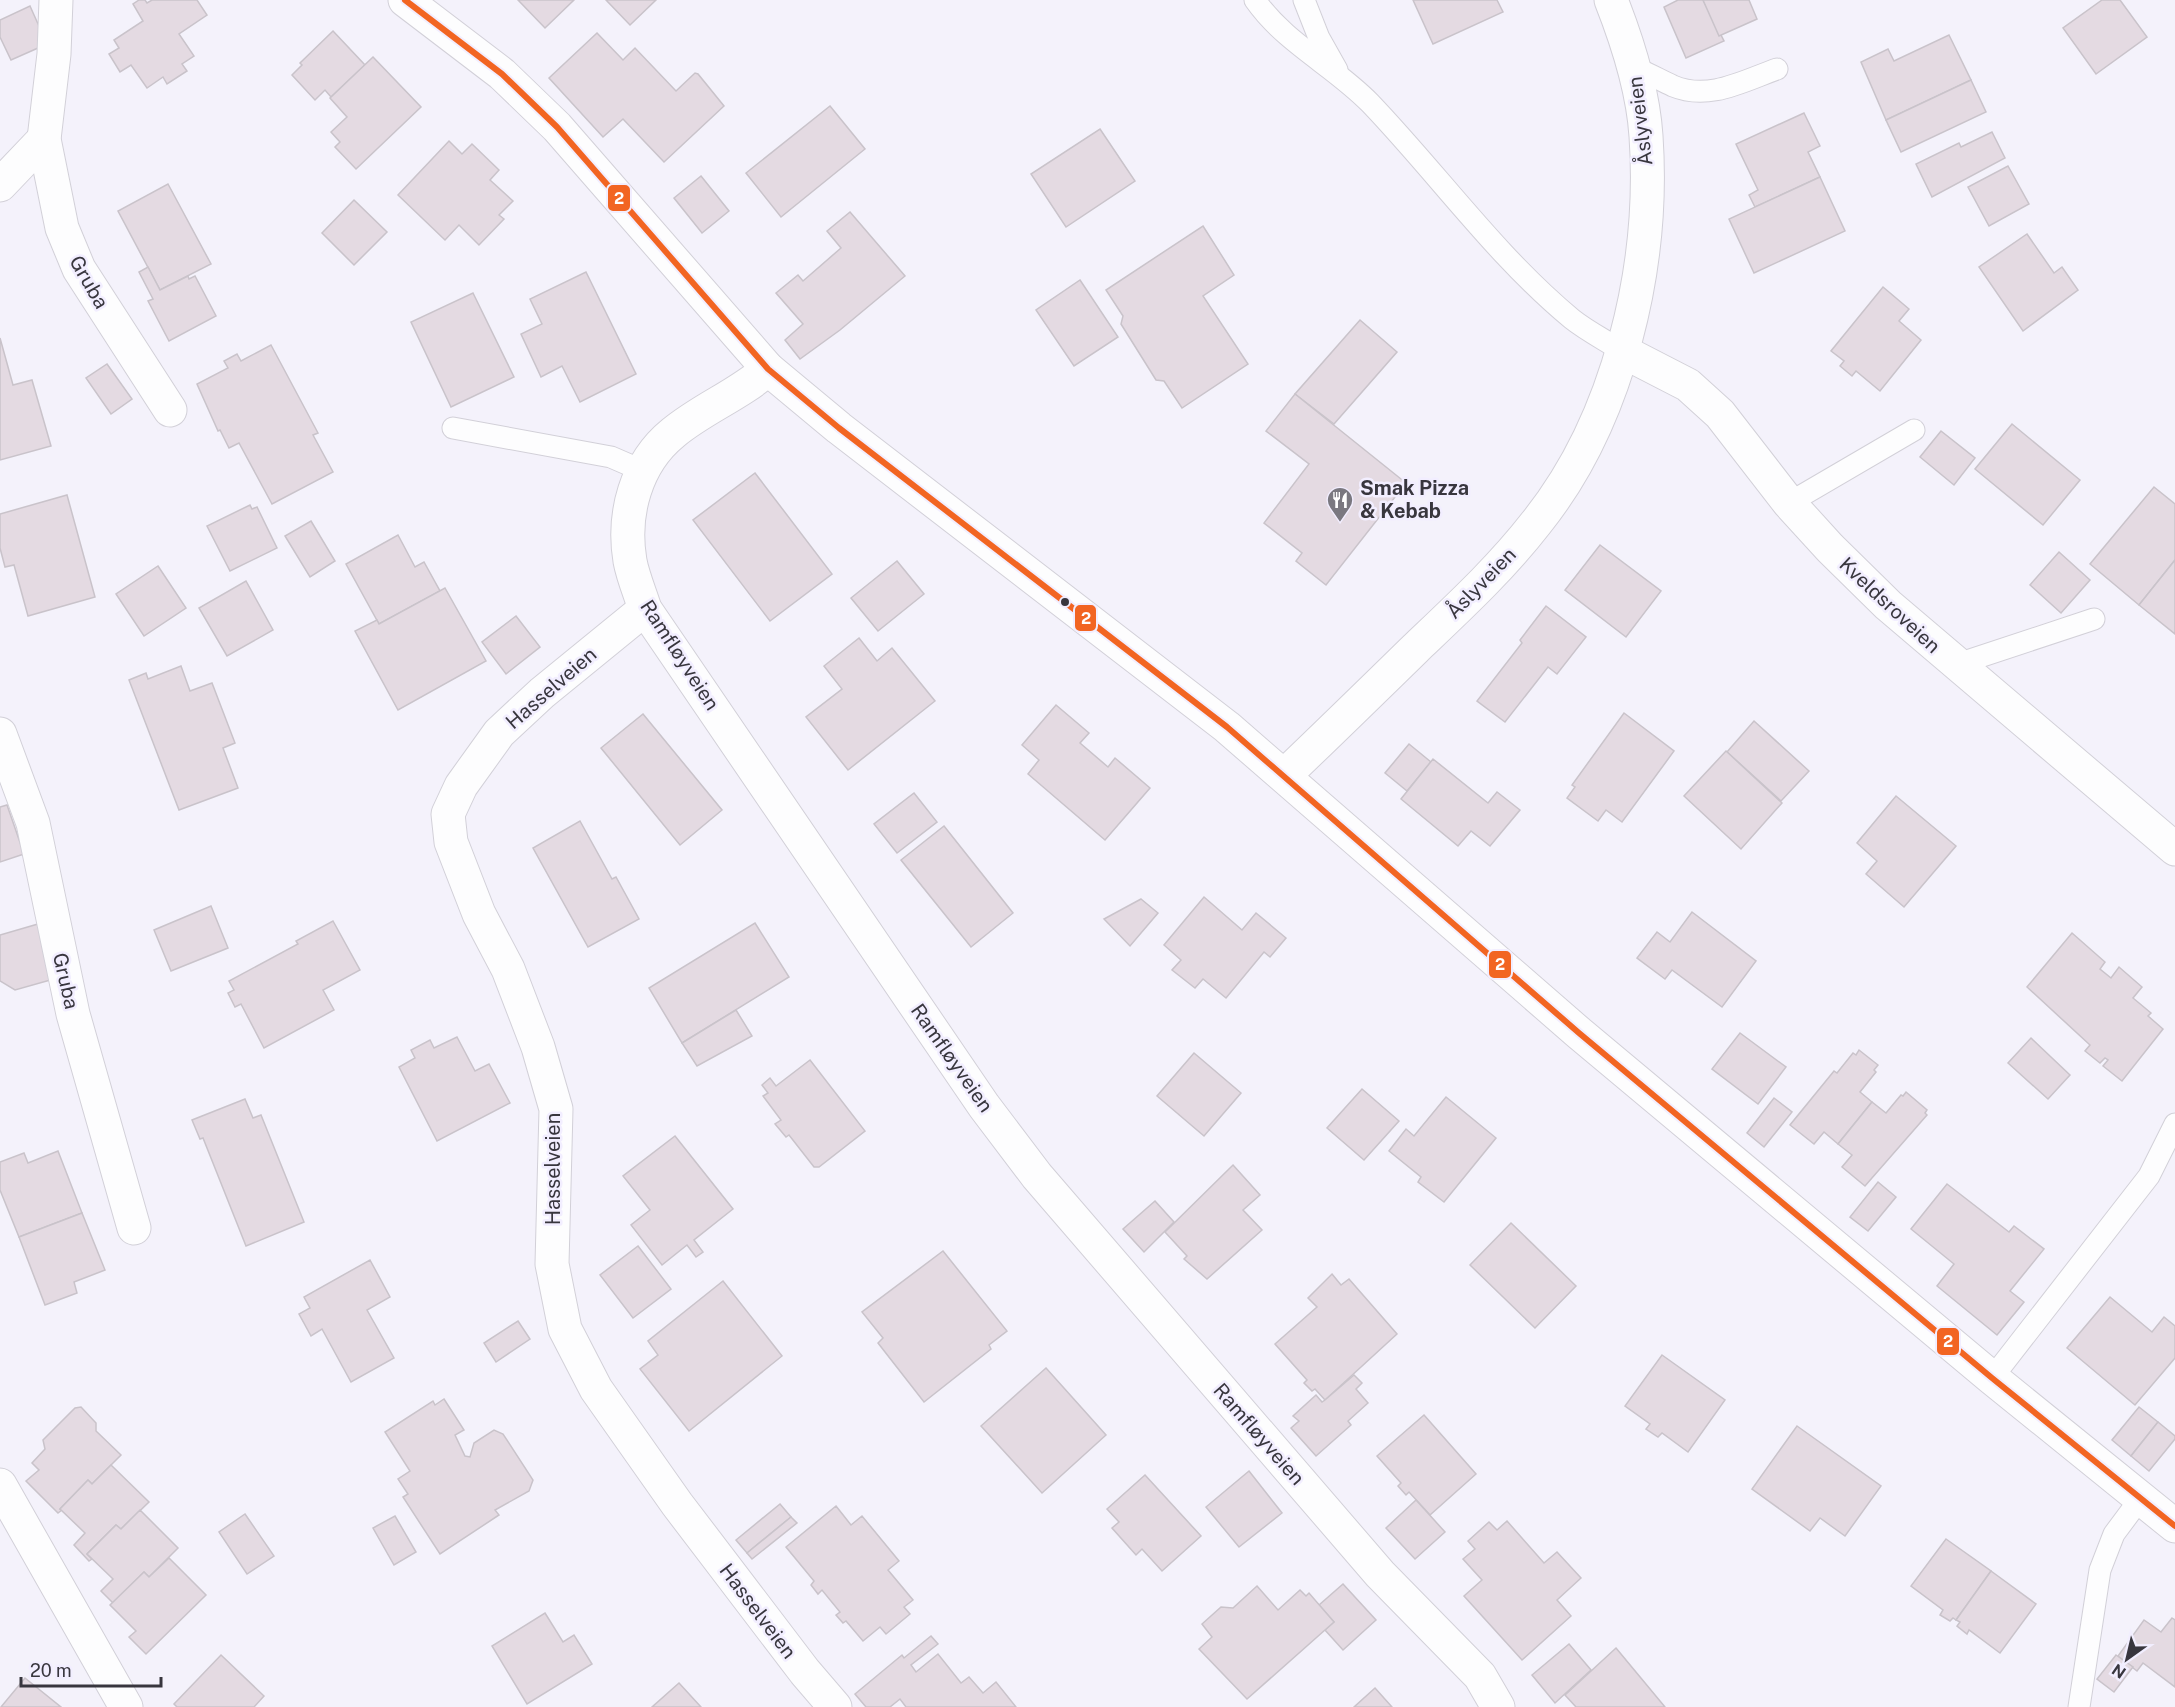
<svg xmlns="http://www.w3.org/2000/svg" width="2175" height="1707" viewBox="0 0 2175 1707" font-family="'Public Sans',sans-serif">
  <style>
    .building { fill: #e4dae2; stroke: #c9c3ca; stroke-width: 1.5 }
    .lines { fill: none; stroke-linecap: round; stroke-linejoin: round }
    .lane-casing { stroke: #d2d0d8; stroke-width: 23 }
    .street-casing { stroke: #d2d0d8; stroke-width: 35 }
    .secondary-casing { stroke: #d2d0d8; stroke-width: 35 }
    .lane { stroke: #fdfdfe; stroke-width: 21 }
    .street { stroke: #fdfdfe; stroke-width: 33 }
    .secondary { stroke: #fdfdfe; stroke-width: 33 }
    .bus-1-casing { stroke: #f2eeff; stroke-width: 10 }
    .bus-1 { stroke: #f26522; stroke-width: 6 }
    .bus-dot { fill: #38363e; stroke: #f2eeff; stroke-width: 2 }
    .labels { text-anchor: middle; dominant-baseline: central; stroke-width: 5; stroke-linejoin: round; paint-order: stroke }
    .street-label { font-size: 20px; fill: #38363e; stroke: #f2eeff }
    .poi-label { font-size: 20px; font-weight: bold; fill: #38363e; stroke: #f2eeff; text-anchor: start }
    .line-badge { stroke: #f2eeff; stroke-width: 2 }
    .badge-label { font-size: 16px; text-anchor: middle; font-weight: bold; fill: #fff }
  </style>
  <rect width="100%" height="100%" fill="#f4f2fb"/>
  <!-- building -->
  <g class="building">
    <path d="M139,0H145L147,3L152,0H197L207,15L179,34L194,56L182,64L187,71L167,84L163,77L147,88L131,65L120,72L109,54L119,48L114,40L143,21L133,4Z"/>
    <path d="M518,0H574L545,28Z"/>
    <path d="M606,0H656L630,25Z"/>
    <path d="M1413,0H1497L1503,12L1433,44Z"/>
    <path d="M1678,0H1703L1724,41L1686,58L1664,7Z"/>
    <path d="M1703,0H1749L1757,19L1719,36Z"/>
    <path d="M2102,0H2120L2147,37L2096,74L2063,28Z"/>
    <path d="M30,6L47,44L11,60L0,37V20Z"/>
    <path d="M333,31L365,65L331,97L325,90L315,100L292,75L302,65L300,63Z"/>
    <path d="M597,33L623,60L635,48L676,91L695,73L698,74L724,106L664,162L623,119L603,137L549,78Z"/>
    <path d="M1949,35L1971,80L1886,120L1861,62L1888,49L1894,61Z"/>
    <path d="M373,57L421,107L356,169L335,147L340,142L331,132L347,117L330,98Z"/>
    <path d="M1971,80L1986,112L1901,152L1886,120Z"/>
    <path d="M830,106L865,149L781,217L746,173Z"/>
    <path d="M1804,113L1820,146L1808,152L1820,177L1755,207L1749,195L1758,190L1736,144Z"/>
    <path d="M1100,129L1135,181L1066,227L1031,174Z"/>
    <path d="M1992,132L2005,158L1932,197L1916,164L1959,143L1961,147Z"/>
    <path d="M449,141L462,154L472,144L499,170L490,180L513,201L499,215L504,219L479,245L459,225L445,240L398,195Z"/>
    <path d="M2008,166L2029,204L1989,226L1968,187Z"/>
    <path d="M701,176L729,211L702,233L674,198Z"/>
    <path d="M1820,177L1845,231L1754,273L1729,219Z"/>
    <path d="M168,184L211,264L160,290L118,211Z"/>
    <path d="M354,200L387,232L354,265L322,233Z"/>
    <path d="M850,212L905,276L840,330L800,359L785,340L803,324L776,293L798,275L803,281L841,248L827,231Z"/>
    <path d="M1203,226L1234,275L1203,296L1248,364L1182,408L1164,381L1156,380L1121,324L1123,316L1106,290Z"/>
    <path d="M2027,234L2054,273L2062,267L2078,290L2023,331L1979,267Z"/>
    <path d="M148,267L160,290L188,276L189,279L195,276L216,316L169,341L148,301L153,299L139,272Z"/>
    <path d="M586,272L636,374L580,402L562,366L541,377L521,334L542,324L530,299Z"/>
    <path d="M1080,280L1118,337L1074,366L1036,310Z"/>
    <path d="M1883,287L1909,309L1899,321L1921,340L1880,391L1856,371L1852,376L1840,366L1844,361L1831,351Z"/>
    <path d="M473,293L514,377L451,407L411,322Z"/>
    <path d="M1360,320L1397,352L1334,424L1295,394Z"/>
    <path d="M0,338L13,385L32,380L51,446L0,460Z"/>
    <path d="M271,345L318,433L313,435L333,472L272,504L239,443L229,448L220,430L218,431L197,384L228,368L224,361L237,354L241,361Z"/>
    <path d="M107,364L132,399L111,414L86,378Z"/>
    <path d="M1295,394L1406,483L1326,585L1296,561L1302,553L1264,523L1309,464L1266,431Z"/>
    <path d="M2012,424L2080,480L2043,525L1975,469Z"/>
    <path d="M1941,431L1975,458L1954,485L1920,457Z"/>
    <path d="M755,473L832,574L770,621L693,520Z"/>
    <path d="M2154,487L2175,504V560L2139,605L2090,564Z"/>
    <path d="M67,495L95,597L28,616L14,565L5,567L0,548V514Z"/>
    <path d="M250,505L252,509L257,507L277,548L230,571L207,526Z"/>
    <path d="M311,521L335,561L310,577L285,536Z"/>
    <path d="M398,535L415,567L424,562L440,591L379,624L346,564Z"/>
    <path d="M1600,545L1661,591L1626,637L1565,590Z"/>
    <path d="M2059,552L2090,580L2061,613L2030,585Z"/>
    <path d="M2175,560V634L2139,605Z"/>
    <path d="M897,561L924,594L878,631L851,598Z"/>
    <path d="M158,566L186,608L144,636L116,594Z"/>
    <path d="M246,581L273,630L227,656L199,608Z"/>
    <path d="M445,588L486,661L398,710L355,631L377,620L379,624Z"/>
    <path d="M1546,606L1586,637L1557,674L1548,667L1505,722L1477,701L1522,643L1520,640Z"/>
    <path d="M516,616L540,647L506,674L482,642Z"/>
    <path d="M859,638L877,661L892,648L935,701L848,770L806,717L842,689L824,666Z"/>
    <path d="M181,666L190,691L212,683L235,743L223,748L238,788L179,810L129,680L146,673L148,679Z"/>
    <path d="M1056,705L1089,733L1080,743L1108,767L1115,758L1150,788L1105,840L1028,774L1039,760L1022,745Z"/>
    <path d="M1624,713L1674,751L1622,822L1606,810L1598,821L1567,798L1575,787L1572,785Z"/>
    <path d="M643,714L722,810L680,845L601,748Z"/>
    <path d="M1754,721L1809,771L1781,801L1727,752Z"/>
    <path d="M1409,744L1431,762L1407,791L1385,773Z"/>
    <path d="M1726,751L1782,803L1741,849L1684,796Z"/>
    <path d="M1433,759L1488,803L1497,792L1520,810L1490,846L1471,831L1458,846L1401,799Z"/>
    <path d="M914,793L937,822L897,853L874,824Z"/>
    <path d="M1896,796L1956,846L1904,907L1866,874L1877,861L1857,843Z"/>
    <path d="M7,805L24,854L0,862V807Z"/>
    <path d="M580,821L612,879L616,877L639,919L588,947L533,848Z"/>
    <path d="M944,826L1013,913L971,947L901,860Z"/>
    <path d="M1204,897L1242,930L1256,913L1286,938L1270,957L1264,952L1226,998L1203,979L1195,988L1172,970L1181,960L1164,945Z"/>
    <path d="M1141,899L1158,913L1130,946L1104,919Z"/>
    <path d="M211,906L228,948L171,971L154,930Z"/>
    <path d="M1692,912L1756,961L1722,1007L1672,970L1665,979L1637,958L1657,932L1670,942Z"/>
    <path d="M333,921L360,970L323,990L334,1010L264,1048L241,1004L235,1007L228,993L234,990L229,981L298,944L296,941Z"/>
    <path d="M755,923L789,977L682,1043L649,988Z"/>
    <path d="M38,924L54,979L15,990L0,981V935Z"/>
    <path d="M2072,933L2105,962L2100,969L2111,978L2119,967L2142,987L2133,998L2151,1013L2148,1016L2163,1029L2122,1081L2103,1066L2108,1060L2105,1058L2100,1063L2085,1051L2090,1045L2027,987Z"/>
    <path d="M736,1010L752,1036L697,1066L682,1043Z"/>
    <path d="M1740,1033L1786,1067L1758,1104L1712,1069Z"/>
    <path d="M457,1037L475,1071L489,1064L510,1103L437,1141L399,1067L415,1058L411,1050L430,1040L434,1048Z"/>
    <path d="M2031,1038L2070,1075L2048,1099L2008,1063Z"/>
    <path d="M1859,1050L1878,1065L1874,1070L1876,1072L1860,1092L1872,1102L1838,1144L1824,1132L1814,1144L1790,1125L1834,1071L1837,1073L1853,1053L1856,1055Z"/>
    <path d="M1194,1053L1241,1093L1204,1136L1157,1096Z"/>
    <path d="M810,1060L865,1131L819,1167H814L789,1135L786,1137L775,1124L781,1120L763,1096L768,1093L762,1085L770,1078L776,1086Z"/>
    <path d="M1362,1089L1399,1121L1364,1160L1327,1128Z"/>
    <path d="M1906,1092L1927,1110L1925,1113L1927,1115L1865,1186L1842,1167L1852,1155L1838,1144L1872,1102L1886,1113L1901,1095L1903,1096Z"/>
    <path d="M1446,1097L1496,1138L1444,1202L1418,1182L1421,1177L1389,1151L1406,1129L1414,1136Z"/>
    <path d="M1774,1098L1792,1112L1764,1147L1747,1133Z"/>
    <path d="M245,1099L253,1118L261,1115L304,1222L246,1246L203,1138L200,1139L192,1120Z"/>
    <path d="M675,1136L733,1209L694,1240L703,1252L696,1257L687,1245L662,1265L631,1225L650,1210L623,1176Z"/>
    <path d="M58,1151L82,1213L19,1237L0,1190V1162L24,1153L28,1163Z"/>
    <path d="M1233,1165L1260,1195L1243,1210L1262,1230L1207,1279L1184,1259L1187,1256L1165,1232Z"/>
    <path d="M1878,1182L1896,1197L1868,1231L1850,1217Z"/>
    <path d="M1947,1184L2009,1232L2014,1226L2044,1249L2010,1291L2024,1302L1997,1335L1937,1286L1954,1264L1911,1229Z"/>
    <path d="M1155,1201L1174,1222L1144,1252L1123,1229Z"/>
    <path d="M82,1213L105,1270L74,1282L77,1293L45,1305L19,1237Z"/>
    <path d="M1511,1223L1576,1286L1535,1328L1470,1265Z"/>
    <path d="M638,1246L671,1289L633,1318L600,1275Z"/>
    <path d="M943,1251L1007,1331L989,1345L991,1349L924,1402L878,1343L883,1338L862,1312Z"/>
    <path d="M370,1260L390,1297L367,1310L394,1358L351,1382L322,1329L311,1336L299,1314L310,1308L304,1297Z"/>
    <path d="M1332,1274L1341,1285L1349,1279L1397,1334L1325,1400L1315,1389L1312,1391L1304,1383L1307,1380L1275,1344L1317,1307L1308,1298Z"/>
    <path d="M723,1281L782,1356L689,1431L640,1369L658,1355L648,1341Z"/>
    <path d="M2110,1297L2152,1332L2164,1317L2175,1326V1358L2135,1405L2067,1348Z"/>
    <path d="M518,1321L530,1339L496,1362L484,1343Z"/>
    <path d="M1662,1355L1725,1400L1688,1452L1662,1433L1658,1437L1646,1429L1650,1424L1625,1406Z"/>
    <path d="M1046,1368L1106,1435L1042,1493L981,1426Z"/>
    <path d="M1354,1375L1362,1383L1356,1389L1368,1403L1348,1421L1351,1425L1316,1456L1291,1428L1299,1421L1293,1416L1316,1395L1322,1402L1325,1400Z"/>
    <path d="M444,1399L464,1430L455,1435L465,1456L470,1457L474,1443L494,1430L503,1434L533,1480L529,1491L495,1510L499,1515L440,1554L403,1497L408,1494L398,1479L410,1471L385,1432L433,1401L435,1405Z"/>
    <path d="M81,1407L96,1423V1431L121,1455L92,1484L88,1480L60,1509L62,1510L58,1513L26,1481L39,1470L32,1463L45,1449L43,1440L75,1408Z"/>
    <path d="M2139,1407L2158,1422L2131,1456L2112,1440Z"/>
    <path d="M1424,1415L1476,1474L1430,1515L1409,1492L1406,1495L1398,1486L1401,1483L1377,1456Z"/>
    <path d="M2158,1422L2175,1436V1439L2149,1471L2131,1456Z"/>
    <path d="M1797,1426L1881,1486L1845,1536L1820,1518L1810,1531L1752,1489Z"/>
    <path d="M111,1465L149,1502L121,1529L116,1525L87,1554L92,1559L89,1561L74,1545L85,1533L60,1509L88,1480L92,1484Z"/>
    <path d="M1249,1471L1282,1513L1239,1547L1206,1507Z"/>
    <path d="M1145,1475L1201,1536L1162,1571L1142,1549L1136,1555L1112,1528L1119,1522L1107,1509Z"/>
    <path d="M1416,1500L1445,1532L1415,1559L1386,1528Z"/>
    <path d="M780,1504L791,1517L747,1553L736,1540Z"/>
    <path d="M836,1506L851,1525L862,1516L899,1561L888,1570L913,1600L904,1607L910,1614L886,1634L880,1627L863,1641L846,1621L843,1623L836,1615L840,1612L822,1590L818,1594L811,1585L814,1581L786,1547Z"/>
    <path d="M140,1510L178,1548L149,1577L144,1572L113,1603L101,1591L113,1579L87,1554L116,1525L121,1529Z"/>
    <path d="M245,1514L274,1556L247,1574L219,1532Z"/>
    <path d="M395,1516L416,1552L394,1565L373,1528Z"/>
    <path d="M791,1517L797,1523L752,1559L747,1553Z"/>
    <path d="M1507,1521L1544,1563L1557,1552L1581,1578L1557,1600L1571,1616L1522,1660L1464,1596L1482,1580L1463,1559L1475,1549L1468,1541L1489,1522L1497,1530Z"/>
    <path d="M1946,1539L1991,1571L1956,1620L1953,1618L1950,1621L1940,1615L1943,1610L1911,1586Z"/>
    <path d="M169,1558L206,1595L146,1654L129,1637L136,1631L110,1605L144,1572L149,1577Z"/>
    <path d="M1991,1571L2036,1604L2000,1653L1969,1630L1967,1634L1957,1626L1960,1622L1956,1620Z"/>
    <path d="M1343,1584L1376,1620L1343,1650L1325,1630L1334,1622L1319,1605Z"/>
    <path d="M1257,1586L1278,1610L1300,1590L1306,1596L1309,1593L1334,1622L1247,1699L1199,1649L1212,1637L1202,1624L1221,1607L1233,1608Z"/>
    <path d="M545,1613L563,1642L574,1635L592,1664L527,1704L492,1646Z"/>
    <path d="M2172,1618L2175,1620V1687L2143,1663L2137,1671L2118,1656L2144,1620L2161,1632Z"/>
    <path d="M931,1636L938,1644L911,1665L916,1672L938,1654L961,1683L969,1677L983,1693L996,1682L1016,1707H906L900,1699L890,1707H866L855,1694L902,1655L904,1658Z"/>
    <path d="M1569,1644L1591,1670L1555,1703L1532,1675Z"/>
    <path d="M1616,1648L1665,1707H1576L1565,1695Z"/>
    <path d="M221,1655L264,1696L254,1707H177L174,1704Z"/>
    <path d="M2116,1655L2133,1667L2114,1692L2097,1679Z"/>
    <path d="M25,1678L61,1707H1Z"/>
    <path d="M679,1683L701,1707H652Z"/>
    <path d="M1375,1688L1392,1707H1354Z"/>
  </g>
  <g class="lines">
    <!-- lane casing -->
    <g class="lane-casing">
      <g id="lane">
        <path d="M1255,0C1285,43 1334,66 1370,103C1438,174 1496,256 1572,319C1587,331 1605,340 1622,351"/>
        <path d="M1304,0L1319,38L1337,70"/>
        <path d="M1635,68C1648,73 1660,80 1673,86C1709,101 1743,81 1777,69"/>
        <path d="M453,428L611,457L641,470"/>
        <path d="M1789,503L1914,430"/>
        <path d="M1955,665L2094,619"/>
        <path d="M1992,1378L2149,1176L2175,1124"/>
        <path d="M2079,1707L2100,1570L2114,1534L2140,1499"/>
      </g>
    </g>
    <!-- street casing -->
    <g class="street-casing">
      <g id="street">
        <path d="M56,0L54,54L44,139L62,228L79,269L170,410"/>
        <path d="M0,185L44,139"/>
        <path d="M1622,351L1688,385L1720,414L1789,503L1830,548L1888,605L2175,849"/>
        <path d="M768,369C739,395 703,408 673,433C636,463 622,514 630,561C633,577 640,593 645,609L984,1106L1037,1176L1380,1574L1480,1676L1498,1707"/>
        <path d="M645,609L542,693L499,733L461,786L448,814L451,842L479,914L508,969L538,1047L556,1109L552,1264L565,1329L596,1389L677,1504L805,1672L835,1707"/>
        <path d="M0,734L33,823L73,1014L134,1228"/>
        <path d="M1285,775C1330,732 1375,688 1419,645C1460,606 1501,568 1536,523C1619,420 1655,266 1646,136C1643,89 1628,43 1611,0"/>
        <path d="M0,1485L126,1707"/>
      </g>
    </g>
    <!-- secondary casing -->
    <g class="secondary-casing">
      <path id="secondary" d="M405,0L502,74L557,127L768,369L839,428L1227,727L1579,1033L1992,1378L2175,1526"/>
    </g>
    <!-- lane -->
    <use href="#lane" class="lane"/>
    <!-- street -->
    <use href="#street" class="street"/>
    <!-- secondary -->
    <use href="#secondary" class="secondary"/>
    <!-- bus-1 casing -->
    <g class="bus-1-casing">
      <path id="bus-1" d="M405,0L502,74L557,127L768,369L839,428L1227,727L1579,1033L1992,1378L2175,1526"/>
    </g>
    <!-- bus-1 -->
    <use href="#bus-1" class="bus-1"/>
  </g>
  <!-- icons -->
  <defs>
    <g id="restaurant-pin" transform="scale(1.35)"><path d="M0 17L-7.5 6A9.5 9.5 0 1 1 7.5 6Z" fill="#7a7880" stroke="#f2eeff"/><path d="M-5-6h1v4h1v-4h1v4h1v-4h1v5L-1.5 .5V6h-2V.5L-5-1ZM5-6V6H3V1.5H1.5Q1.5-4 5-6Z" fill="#fff"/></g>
  </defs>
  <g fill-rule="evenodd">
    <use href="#restaurant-pin" x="1340" y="500"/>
  </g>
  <!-- markers -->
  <circle class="bus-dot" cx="1065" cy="602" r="5"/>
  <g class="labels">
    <!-- street labels -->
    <g class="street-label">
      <text transform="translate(1640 121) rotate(-97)">Åslyveien</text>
      <text transform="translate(89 282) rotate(60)">Gruba</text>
      <text transform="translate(1481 583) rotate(-46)">Åslyveien</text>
      <text transform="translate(1890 605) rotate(43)">Kveldsroveien</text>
      <text transform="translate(680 655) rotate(57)">Ramfløyveien</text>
      <text transform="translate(551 688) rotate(-41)">Hasselveien</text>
      <text transform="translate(66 981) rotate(77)">Gruba</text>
      <text transform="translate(952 1058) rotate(55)">Ramfløyveien</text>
      <text transform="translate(553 1169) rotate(-90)">Hasselveien</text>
      <text transform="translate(1259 1434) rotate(49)">Ramfløyveien</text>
      <text transform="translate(758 1611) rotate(53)">Hasselveien</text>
    </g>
    <!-- poi labels -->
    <g class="poi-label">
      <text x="1360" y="488">Smak Pizza<tspan x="1360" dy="23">&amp; Kebab</tspan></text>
    </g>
  </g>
  <g class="line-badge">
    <rect x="607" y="184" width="24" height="28" rx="6" fill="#f26522"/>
    <rect x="1074" y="604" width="23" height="28" rx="6" fill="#f26522"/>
    <rect x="1488" y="950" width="24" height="29" rx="6" fill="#f26522"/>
    <rect x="1936" y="1327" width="24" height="29" rx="6" fill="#f26522"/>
  </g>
  <g class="badge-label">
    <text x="619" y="204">2</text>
    <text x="1086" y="624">2</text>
    <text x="1500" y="970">2</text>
    <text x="1948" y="1347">2</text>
  </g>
  <!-- north arrow -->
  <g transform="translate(2127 1659) rotate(214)" stroke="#f2eeff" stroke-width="4.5" paint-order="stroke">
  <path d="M0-4.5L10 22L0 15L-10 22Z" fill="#38363e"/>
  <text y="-9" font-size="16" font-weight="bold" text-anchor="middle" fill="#38363e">N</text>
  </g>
  <!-- scale -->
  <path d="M21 1677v9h140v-9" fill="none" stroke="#38363e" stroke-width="3"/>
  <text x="30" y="1677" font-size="18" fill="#38363e" stroke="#f2eeff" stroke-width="4.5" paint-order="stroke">20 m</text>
</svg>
